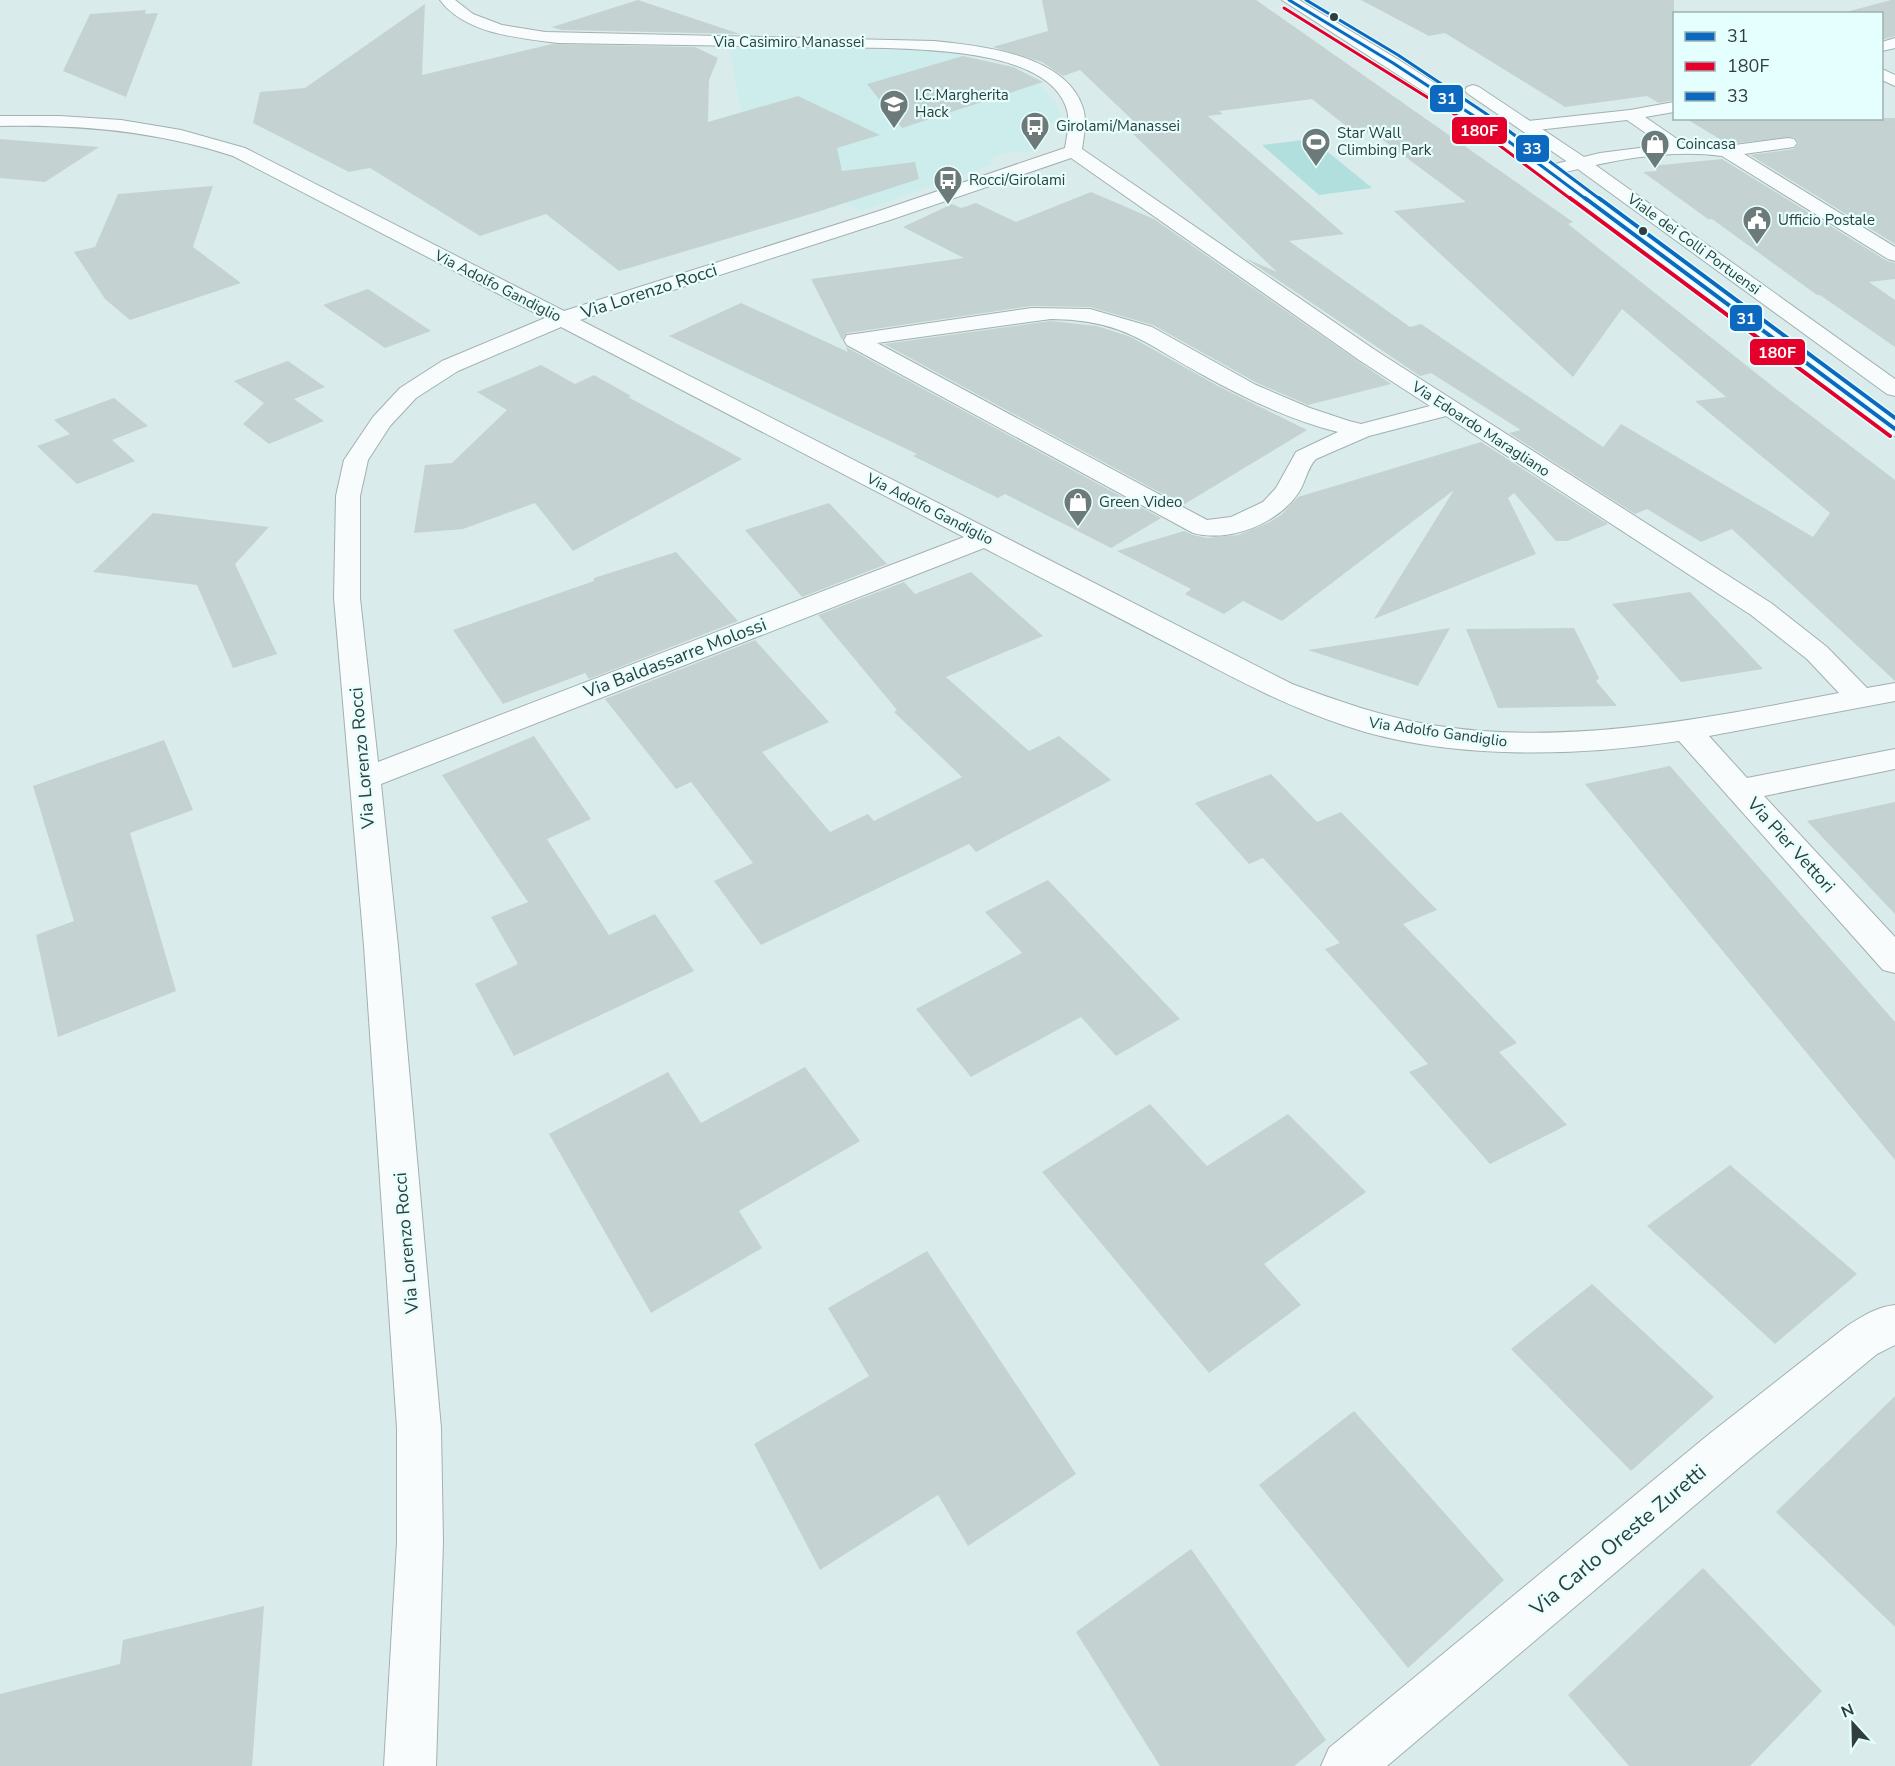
<svg xmlns="http://www.w3.org/2000/svg" width="1895" height="1766" viewBox="0 0 1895 1766" font-family="'Nunito Sans',sans-serif">
  <style>
    .built { fill: #cdedec }
    .green { fill: #b1dfdd }
    .building { fill: #c4d3d2; fill-rule: evenodd }
    .lines { fill: none; stroke-linecap: round; stroke-linejoin: round }
    .minor-casing { stroke: #a2b0b0; stroke-width: 2 }
    .primary-casing { stroke: #a2b0b0; stroke-width: 2 }
    .minor { fill: #f9fcfc; fill-rule: evenodd }
    .primary { fill: #f9fcfc; fill-rule: evenodd }
    .bus-1-far1-casing { stroke: #e4fffe; stroke-width: 5 }
    .bus-1-casing { stroke: #e4fffe; stroke-width: 7 }
    .bus-2-far1-casing { stroke: #e4fffe; stroke-width: 5 }
    .bus-2-casing { stroke: #e4fffe; stroke-width: 7 }
    .bus-3-far1-casing { stroke: #e4fffe; stroke-width: 5 }
    .bus-3-casing { stroke: #e4fffe; stroke-width: 7 }
    .bus-1-far1 { stroke: #0c69bf; stroke-width: 3 }
    .bus-1 { stroke: #0c69bf; stroke-width: 4 }
    .bus-2-far1 { stroke: #e4002b; stroke-width: 3 }
    .bus-2 { stroke: #e4002b; stroke-width: 4 }
    .bus-3-far1 { stroke: #0c69bf; stroke-width: 3 }
    .bus-3 { stroke: #0c69bf; stroke-width: 4 }
    .bus-dot { fill: #303e3d; stroke: #e4fffe; stroke-width: 2 }
    .labels { text-anchor: middle; dominant-baseline: central; stroke-width: 4.5; stroke-linejoin: round; paint-order: stroke }
    .far-street-label { font-size: 15px; fill: #303e3d; stroke: #e4fffe }
    .far-poi-label { font-size: 15px; fill: #303e3d; stroke: #e4fffe; text-anchor: start }
    .street-label { font-size: 18px; fill: #303e3d; stroke: #e4fffe }
    .near-street-label { font-size: 21px; fill: #303e3d; stroke: #e4fffe }
    .line-badge { stroke: #e4fffe; stroke-width: 2 }
    .badge-label { font-size: 16px; text-anchor: middle; font-weight: bold; fill: #fff }
  </style>
  <rect width="100%" height="100%" fill="#daebeb"/>
  <!-- built -->
  <path class="built" d="M729,47L911,50L955,54L1015,70L1042,87L1056,103L1061,115L1052,123L1040,127L1048,133L1035,152H1009L989,159L993,164L861,211L749,153Z"/>
  <!-- green -->
  <path class="green" d="M1312,139L1372,188L1319,195L1262,145Z"/>
  <!-- building -->
  <g class="building">
    <path d="M638,0L740,34L562,30L552,27Z"/>
    <path d="M1042,0H1256L1573,222L1568,224L1776,389L1895,480V681L1732,529L1701,542L1647,509L1635,514L1509,433L1521,430L1431,373L1420,376L1245,258L1277,272L1133,134L1146,133L1080,70L1063,76L1042,62L993,47L1048,31ZM1312,99L1356,134L1372,132L1466,202L1394,211L1573,377L1622,309L1726,397L1695,401L1830,513L1813,537L1621,424L1603,447L1421,324L1410,327L1289,241L1344,234L1208,116L1223,114L1219,111Z"/>
    <path d="M1361,0H1674V100L1659,103L1647,96L1565,107L1445,33L1429,36Z"/>
    <path d="M1891,0H1895V36L1881,40V14H1839Z"/>
    <path d="M425,4L422,75L552,44L695,47L718,58L709,80L708,122L798,96L880,135L837,148L842,171L915,162L919,179L817,212L619,271L546,214L480,236L370,168L349,172L253,123L260,92L305,88Z"/>
    <path d="M146,10L145,14L158,13L126,97L63,71L90,14Z"/>
    <path d="M963,56L1013,67L1043,82L902,128L867,84Z"/>
    <path d="M1685,118H1895V244L1750,155L1794,149L1799,143L1794,137L1728,144Z"/>
    <path d="M0,139L99,147L45,182L0,178Z"/>
    <path d="M1722,159L1887,261L1895,263V279L1869,282L1895,300V347L1820,295H1817L1712,219H1708L1643,172L1657,171L1651,166Z"/>
    <path d="M213,186L193,247L241,283L130,320L105,299L74,252L95,247L118,194Z"/>
    <path d="M1091,192L1154,219L1391,384L1308,405L1257,383L1153,325L1090,307L1032,306L847,333L842,340L811,279L964,258L903,227L952,204L961,208L976,203L1016,222Z"/>
    <path d="M368,289L431,331L385,348L323,305Z"/>
    <path d="M741,303L848,352L846,347L1161,518L1111,548L1005,494L998,498L913,456L917,454L669,336Z"/>
    <path d="M1051,321L1097,326L1131,337L1218,386L1307,430L1183,505L884,344Z"/>
    <path d="M288,361L325,387L294,399L324,421L269,444L243,424L264,403L234,381Z"/>
    <path d="M541,365L575,384L594,375L631,396L628,397L742,459L573,551L535,503L463,529L414,533L425,465L452,463L507,410L477,392Z"/>
    <path d="M114,398L148,426L112,440L135,461L77,484L37,446L70,434L54,420Z"/>
    <path d="M1481,442L1608,524L1567,541H1556L1514,493L1508,498L1536,554L1374,619L1454,490L1282,621L1243,601L1224,614L1185,594L1191,589L1117,551L1184,531L1193,535L1207,538L1238,535L1268,523L1281,515L1298,497Z"/>
    <path d="M829,503L887,564L802,597L745,530Z"/>
    <path d="M153,513L269,527L235,564L277,654L233,668L197,585L93,572Z"/>
    <path d="M676,552L738,621L589,679L585,673L503,704L453,630L594,581V578Z"/>
    <path d="M971,572L1043,636L946,677L1029,751L1059,736L1111,780L976,852L969,844L761,945L714,881L753,863L691,782L676,789L605,699L755,640L829,722L762,752L830,832L868,814L874,821L962,777L894,712L897,710L818,615L904,582L915,594Z"/>
    <path d="M1690,592L1763,669L1681,682L1612,604Z"/>
    <path d="M1450,628L1418,686L1308,650Z"/>
    <path d="M1574,628L1599,678L1596,681L1617,706L1498,708L1466,629Z"/>
    <path d="M534,736L591,819L547,839L609,935L655,914L694,971L514,1056L475,984L518,964L491,917L528,902L442,775Z"/>
    <path d="M164,740L193,810L130,833L176,991L58,1037L36,935L74,921L33,786Z"/>
    <path d="M1670,766L1895,1022V1160L1585,784Z"/>
    <path d="M1271,774L1317,822L1341,812L1437,910L1403,924L1517,1043L1499,1052L1567,1125L1490,1164L1409,1072L1428,1064L1325,949L1340,943L1263,858L1249,864L1195,803Z"/>
    <path d="M1895,802V914L1807,821Z"/>
    <path d="M1048,880L1180,1019L1116,1056L1081,1017L971,1077L916,1009L1022,953L985,912Z"/>
    <path d="M805,1067L860,1141L739,1211L762,1248L651,1313L549,1134L668,1072L701,1123Z"/>
    <path d="M1150,1104L1207,1166L1288,1114L1366,1192L1264,1264L1301,1305L1209,1373L1042,1172Z"/>
    <path d="M1730,1165L1857,1274L1775,1344L1647,1226Z"/>
    <path d="M927,1251L1076,1474L968,1546L938,1495L820,1570L754,1444L869,1376L828,1308Z"/>
    <path d="M1592,1284L1714,1397L1631,1471L1511,1349Z"/>
    <path d="M1895,1396V1627L1776,1512Z"/>
    <path d="M1354,1411L1504,1580L1408,1668L1259,1485Z"/>
    <path d="M1191,1549L1326,1740L1294,1766H1160L1076,1632Z"/>
    <path d="M1703,1568L1822,1691L1750,1766H1629L1568,1695Z"/>
    <path d="M264,1606L252,1766H0V1694L120,1664L123,1640Z"/>
  </g>
  <g class="lines">
    <!-- minor casing -->
    <g class="minor-casing">
      <g id="minor">
        <path d="M440,0H455L473,14L502,25L545,32L934,41C981,46 1066,54 1083,108C1087,121 1084,136 1082,149L1375,350L1771,603L1827,647L1867,688L1895,683V701L1709,736L1747,778L1895,749V769L1764,796L1895,937V973L1883,970L1679,741C1575,757 1446,760 1346,726C1285,706 1230,676 1173,646C1110,613 1047,581 984,548L381,784L398,946L441,1428L443,1542L436,1766H384L397,1542V1428L364,946L334,598L336,496L344,460L373,417L400,388L442,361L545,318L233,156C157,131 80,124 0,126V116H60L121,120L181,130L245,148L564,311L876,212L1065,148C1067,135 1071,120 1066,107C1047,52 935,50 887,48L558,43C519,38 465,34 440,0ZM1071,158L1359,360L1430,406L1361,424L1349,421L1310,408L1256,385L1152,327L1090,309L1032,308L855,334L847,335L844,340L847,345L1193,533C1230,543 1279,523 1299,492C1306,481 1307,468 1316,459L1369,436L1446,416L1751,615L1807,659L1839,693C1708,718 1564,747 1432,725C1383,717 1338,701 1292,684L580,320L890,220ZM1051,319C1124,320 1144,343 1203,375C1246,399 1291,420 1338,432L1296,452L1276,488L1263,502L1231,517L1207,520L877,343ZM561,327L964,537L378,762L360,598V496L368,460L390,426L416,398L458,371Z"/>
        <path d="M1895,38V48L1882,51V42Z"/>
        <path d="M1882,69L1895,75V86L1882,80Z"/>
        <path d="M1674,102V112L1645,117L1683,143L1697,142L1727,146L1788,138L1794,139L1797,143L1794,147L1744,154L1895,247V261L1888,259L1722,156C1664,148 1605,162 1549,176L1543,175L1540,171L1543,167L1600,153L1663,145L1627,120L1528,131L1522,130L1519,126L1522,122L1528,121L1630,110Z"/>
        <path d="M1895,1305V1345L1877,1354L1740,1467L1387,1766H1321L1329,1748L1708,1435L1847,1326C1863,1316 1876,1307 1895,1305Z"/>
      </g>
    </g>
    <!-- primary casing -->
    <g class="primary-casing">
      <g id="primary">
        <path d="M1282,0H1299L1399,60L1486,116L1895,418V436L1887,434L1474,124Z"/>
        <path d="M1473,85L1479,87L1587,159L1895,379V396L1887,394L1575,167L1467,93L1465,90L1467,87Z"/>
      </g>
    </g>
    <!-- minor -->
    <use href="#minor" class="minor"/>
    <!-- primary -->
    <use href="#primary" class="primary"/>
    <!-- bus-1-far1 casing -->
    <g class="bus-1-far1-casing">
      <path id="bus-1-far1" d="M1289,0L1393,63L1480,120L1587,200"/>
    </g>
    <!-- bus-1 casing -->
    <g class="bus-1-casing">
      <path id="bus-1" d="M1585,198L1895,429"/>
    </g>
    <!-- bus-2-far1 casing -->
    <g class="bus-2-far1-casing">
      <path id="bus-2-far1" d="M1284,8L1475,127L1572,200"/>
    </g>
    <!-- bus-2 casing -->
    <g class="bus-2-casing">
      <path id="bus-2" d="M1570,198L1890,436"/>
    </g>
    <!-- bus-3-far1 casing -->
    <g class="bus-3-far1-casing">
      <path id="bus-3-far1" d="M1306,0L1398,55L1485,113L1601,200"/>
    </g>
    <!-- bus-3 casing -->
    <g class="bus-3-casing">
      <path id="bus-3" d="M1599,198L1895,418"/>
    </g>
    <!-- bus-1-far1 -->
    <use href="#bus-1-far1" class="bus-1-far1"/>
    <!-- bus-1 -->
    <use href="#bus-1" class="bus-1"/>
    <!-- bus-2-far1 -->
    <use href="#bus-2-far1" class="bus-2-far1"/>
    <!-- bus-2 -->
    <use href="#bus-2" class="bus-2"/>
    <!-- bus-3-far1 -->
    <use href="#bus-3-far1" class="bus-3-far1"/>
    <!-- bus-3 -->
    <use href="#bus-3" class="bus-3"/>
  </g>
  <!-- icons -->
  <defs>
    <g id="school-pin" transform="scale(1.5)"><path d="M0 17L-7.5 6A9.5 9.5 0 1 1 7.5 6Z" fill="#6c7b7a" stroke="#e4fffe"/><path d="M0-5L7-2L0 1L-7-2ZM-4 1L0 2.5L4 1V4Q0 6-4 4Z" fill="#fff"/></g>
    <g id="bus-pin" transform="scale(1.5)"><path d="M0 17L-7.5 6A9.5 9.5 0 1 1 7.5 6Z" fill="#6c7b7a" stroke="#e4fffe"/><path d="M-5-6H5V4H4V6H2V4H-2V6H-4V4H-5ZM-3.5-4V0h7V-4ZM-3.5 1.2v1.5H-2V1.2ZM2 1.2v1.5H3.5V1.2Z" fill="#fff"/></g>
    <g id="stadium-pin" transform="scale(1.5)"><path d="M0 17L-7.5 6A9.5 9.5 0 1 1 7.5 6Z" fill="#6c7b7a" stroke="#e4fffe"/><path d="M0-5a6.5 5 0 1 0 0 10a6.5 5 0 1 0 0-10ZM-3.5-1.8h7v3.6h-7Z" fill="#fff"/></g>
    <g id="shop-pin" transform="scale(1.5)"><path d="M0 17L-7.5 6A9.5 9.5 0 1 1 7.5 6Z" fill="#6c7b7a" stroke="#e4fffe"/><path d="M-5-2.5h2.3a2.7 3.5 0 0 1 5.4 0H5L5.5 6h-11ZM-1.5-2.5h3a1.5 2.3 0 0 0-3 0Z" fill="#fff"/></g>
    <g id="civic-pin" transform="scale(1.5)"><path d="M0 17L-7.5 6A9.5 9.5 0 1 1 7.5 6Z" fill="#6c7b7a" stroke="#e4fffe"/><path d="M-.6-6.5H3V-4.5H.6V-3L4-1V1h2V6H-6V1h2V-1L-.6-3ZM-1.2 2.5V6h2.4V2.5Z" fill="#fff"/></g>
  </defs>
  <g fill-rule="evenodd">
    <use href="#school-pin" x="894" y="104"/>
    <use href="#bus-pin" x="1035" y="126"/>
    <use href="#stadium-pin" x="1316" y="142"/>
    <use href="#shop-pin" x="1655" y="144"/>
    <use href="#bus-pin" x="948" y="180"/>
    <use href="#civic-pin" x="1757" y="220"/>
    <use href="#shop-pin" x="1078" y="502"/>
  </g>
  <!-- markers -->
  <g class="bus-dot">
    <circle cx="1334" cy="17" r="5"/>
    <circle cx="1643" cy="231" r="5"/>
  </g>
  <g class="labels">
    <!-- far-street labels -->
    <g class="far-street-label">
      <text x="789" y="42">Via Casimiro Manassei</text>
      <text transform="translate(1694 244) rotate(36)">Viale dei Colli Portuensi</text>
      <text transform="translate(498 286) rotate(27)">Via Adolfo Gandiglio</text>
      <text transform="translate(1481 429) rotate(33)">Via Edoardo Maragliano</text>
      <text transform="translate(930 509) rotate(27)">Via Adolfo Gandiglio</text>
      <text transform="translate(1438 732) rotate(8)">Via Adolfo Gandiglio</text>
    </g>
    <!-- far-poi labels -->
    <g class="far-poi-label">
      <text x="915" y="95">I.C.Margherita<tspan x="915" dy="17">Hack</tspan></text>
      <text x="1056" y="126">Girolami/Manassei</text>
      <text x="1337" y="133">Star Wall<tspan x="1337" dy="17">Climbing Park</tspan></text>
      <text x="1676" y="144">Coincasa</text>
      <text x="969" y="180">Rocci/Girolami</text>
      <text x="1778" y="220">Ufficio Postale</text>
      <text x="1099" y="502">Green Video</text>
    </g>
    <!-- street labels -->
    <g class="street-label">
      <text transform="translate(649 291) rotate(-18)">Via Lorenzo Rocci</text>
      <text transform="translate(675 658) rotate(-21)">Via Baldassarre Molossi</text>
      <text transform="translate(362 758) rotate(-95)">Via Lorenzo Rocci</text>
      <text transform="translate(1791 845) rotate(48)">Via Pier Vettori</text>
      <text transform="translate(406 1243) rotate(-95)">Via Lorenzo Rocci</text>
    </g>
    <!-- near-street labels -->
    <g class="near-street-label">
      <text transform="translate(1618 1540) rotate(-40)">Via Carlo Oreste Zuretti</text>
    </g>
  </g>
  <g class="line-badge">
    <rect x="1429" y="84" width="35" height="29" rx="6" fill="#0c69bf"/>
    <rect x="1451" y="116" width="57" height="29" rx="6" fill="#e4002b"/>
    <rect x="1515" y="134" width="35" height="29" rx="6" fill="#0c69bf"/>
    <rect x="1729" y="304" width="34" height="28" rx="6" fill="#0c69bf"/>
    <rect x="1749" y="338" width="57" height="28" rx="6" fill="#e4002b"/>
  </g>
  <g class="badge-label">
    <text x="1447" y="104">31</text>
    <text x="1479" y="136">180F</text>
    <text x="1532" y="154">33</text>
    <text x="1746" y="324">31</text>
    <text x="1777" y="358">180F</text>
  </g>
  <!-- legend -->
  <rect x="1673" y="12" width="210" height="108" fill="#e4fffe" stroke="#9cb2b1" stroke-width="1.5"/>
  <rect x="1685" y="32" width="30" height="9" fill="#0c69bf" stroke="#9cb2b1" stroke-width="1.5"/>
  <text x="1727" y="42" font-size="18" fill="#303e3d">31</text>
  <rect x="1685" y="62" width="30" height="9" fill="#e4002b" stroke="#9cb2b1" stroke-width="1.5"/>
  <text x="1727" y="72" font-size="18" fill="#303e3d">180F</text>
  <rect x="1685" y="92" width="30" height="9" fill="#0c69bf" stroke="#9cb2b1" stroke-width="1.5"/>
  <text x="1727" y="102" font-size="18" fill="#303e3d">33</text>
  <!-- north arrow -->
  <g transform="translate(1853 1724) rotate(338)" stroke="#e4fffe" stroke-width="4.5" paint-order="stroke">
  <path d="M0-4.5L10 22L0 15L-10 22Z" fill="#303e3d"/>
  <text y="-9" font-size="16" font-weight="bold" text-anchor="middle" fill="#303e3d">N</text>
  </g>
</svg>
